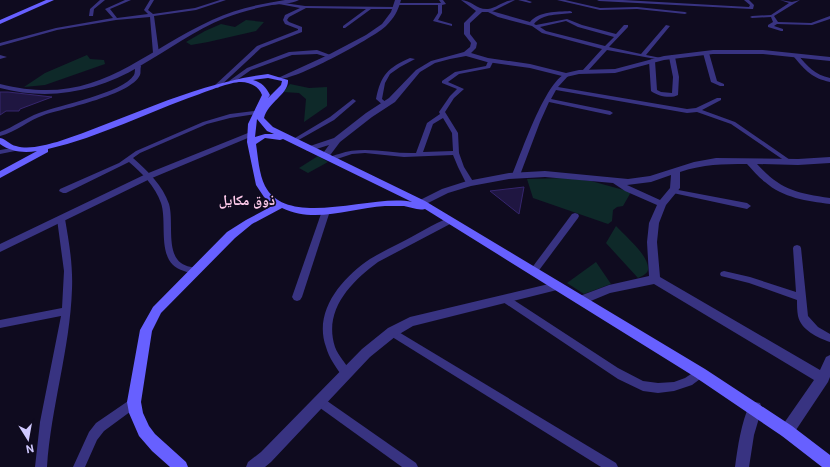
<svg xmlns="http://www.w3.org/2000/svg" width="830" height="467" viewBox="0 0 830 467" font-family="Roboto,'Noto Naskh Arabic',sans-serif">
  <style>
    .green { fill: #0e2929 }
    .building { fill: #1f1641; stroke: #36266e }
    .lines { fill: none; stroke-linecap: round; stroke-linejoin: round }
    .minor { fill: #383381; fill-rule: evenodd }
    .tertiary { fill: #383381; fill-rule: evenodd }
    .secondary { fill: #6760ff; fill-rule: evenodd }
    .labels { text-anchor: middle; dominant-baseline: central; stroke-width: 3.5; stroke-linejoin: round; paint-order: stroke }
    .district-label { font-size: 14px; font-weight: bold; fill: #ffcbeb; stroke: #0f0b1f }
  </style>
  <rect width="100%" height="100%" fill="#0f0b1f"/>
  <!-- green -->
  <g class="green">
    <path d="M246,20L264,22L256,31L208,42L191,45L186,42L205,31L221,24L235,27Z"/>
    <path d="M87,55L90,59L104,60L105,64L45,85L24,87L45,73Z"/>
    <path d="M290,84L309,88L327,87V106L304,122L306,99L299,93L283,92Z"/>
    <path d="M318,156L328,162L308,173L299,168Z"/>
    <path d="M565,178L591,181L631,192L623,206L617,207L613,210L612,221L608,224L533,198L527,179Z"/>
    <path d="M616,226C625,236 650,256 648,270C647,274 642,276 638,278L606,243Z"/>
    <path d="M596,262L611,284L584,294L567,283Z"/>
  </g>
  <!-- building -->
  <g class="building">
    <path d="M0,92H8L52,97L20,109L19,111H6L0,115Z"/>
    <path d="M524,187L519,214L490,191Z"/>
  </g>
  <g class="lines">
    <!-- minor -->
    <g class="minor">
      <path d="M100,0H105L94,9L93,16H89L90,9Z"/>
      <path d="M125,0H131L110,9L117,18L148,14L144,10L150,0H154L148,10L153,14L195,8L220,0H226L196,10L154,16L159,53L156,55L153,53L150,17L116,20L57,30L0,46V43L56,28L113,18L105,9Z"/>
      <path d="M439,0H443L446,4L442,5V13L438,20L452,24V26L433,21L438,13V5H398L396,4L398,3H441Z"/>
      <path d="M518,0H526L532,2L530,3Z"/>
      <path d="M557,0H565L600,8L637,7L685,12L687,13L685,14L637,9L600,10Z"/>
      <path d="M597,0H623L749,7L750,5L744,0H749L754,5L753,9H751L599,1Z"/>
      <path d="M780,0L792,2L800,0L774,16L778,22L811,23L830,16V19L812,25L777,24L774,26L783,29V31H781L768,27V25L773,22L771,17L752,18L750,17L752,16L771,15L789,3Z"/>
      <path d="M277,2L305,6L396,7L398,8L396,9H371L345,28H343V26L366,9L306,8L289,17L287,20L289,22L302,27V32L261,48L218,88H214V86L257,46L298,30V29L285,24L283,20L285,15L300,8L279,4L277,3Z"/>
      <path d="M488,10L530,22C539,11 557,12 570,11L572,12V13C559,15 543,13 534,24L536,25L567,19L582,25L616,34L624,25H628V27L609,47L641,54L666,25L670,26L646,55L661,58V60L607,50L586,73H582V71L602,49L542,33L532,26L498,17L488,12ZM566,21L578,27L614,37L605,46L546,31L540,27Z"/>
      <path d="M317,50L333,56L330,58L317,54L292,55L251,70L234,82L229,81L247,68L289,52Z"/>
      <path d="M706,51L709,53L717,81L724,84V86H720L711,82L703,53Z"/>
      <path d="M0,55L7,57L0,59Z"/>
      <path d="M672,55L675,57L679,77L678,95C671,99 657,96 651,91L649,61L652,59L655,61L657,90L661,92L672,93L673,77L669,57Z"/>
      <path d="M794,55H798C807,66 815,75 830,78V82C812,78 806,71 794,57Z"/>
      <path d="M410,58L415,59L400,67L390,74L385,83L382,99L389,105L388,106H384L376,99C381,74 388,68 410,58Z"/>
      <path d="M489,59L494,60L490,68L459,74L448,82L464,89L454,98L445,112L458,133L459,153L464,167L474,183L473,185H467L458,167L453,155L404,157L365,153L352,154L331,161L328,159C331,156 335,155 339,154C364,145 390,154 416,153L427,123L440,114L439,112L450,96L457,89L442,83V81L455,72L486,66ZM443,118L452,133L453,151L423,152L433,124Z"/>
      <path d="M138,64L141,66C140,69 141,73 140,75C131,95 65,108 44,115C29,120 16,132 0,136V132C14,127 25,118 39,113C60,105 123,93 134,75C135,73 135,69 135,66Z"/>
      <path d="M566,73L569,75L558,87L687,109L696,108L717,98H721V100L702,110L735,122L793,162L790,164L788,163L731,124L697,112L687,113L556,90L551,99L610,111L613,113L610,115L549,102L540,122L520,175L516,177H514L512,175C522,152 544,84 566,73Z"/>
      <path d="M353,99L356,101L355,102L334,120L295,142L293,143L290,141L330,117Z"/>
      <path d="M261,110L263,111V113L230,118L207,124L140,153L133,158C148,171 163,186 169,204C174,221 166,252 181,263C186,267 194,267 199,269L200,271L199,273C194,275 189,273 184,271C155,263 168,224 161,203C155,186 142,173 129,162L123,165L66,193H63L59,191L60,189L119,163L136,151L203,122L230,114Z"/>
      <path d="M18,147L21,149L20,150L0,154V150Z"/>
      <path d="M670,189H673L747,203L751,206L747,209L673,193H670L669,191Z"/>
      <path d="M326,208L330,211L302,297L300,300L297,301L294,300L292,297L322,211Z"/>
      <path d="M575,213L578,214L579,216L578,218L537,273H531L530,271L531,269L572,214Z"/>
      <path d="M61,216L65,219C69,242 73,265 72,289C70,349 51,407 47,467H35L40,422L61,316L0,328V320L62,308L64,271L57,219Z"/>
      <path d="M449,218L453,221L452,223L378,262C351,282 323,310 335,347C338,356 347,364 351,373L350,376L346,378L342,376C336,367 329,358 326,347C313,311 342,278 370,259C380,253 390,248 400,243C415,236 434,223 449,218Z"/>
      <path d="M797,245L800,246L801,248L808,316L818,327L830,334V342C818,338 801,330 798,316C797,311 797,305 797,300L749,283L721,276L720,274L721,272L724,271L750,277L796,292L793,248L794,246Z"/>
      <path d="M506,295L618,368L643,381L658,383L674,382L685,378L700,368L704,370L705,373L704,376L692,385L674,391L658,393L643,391L618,379L503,302L501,299L503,296Z"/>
      <path d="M392,328L616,463L618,467H601L389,335L387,332L389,329Z"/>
      <path d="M320,396L416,463L418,467H402L316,405L315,401L316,397Z"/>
      <path d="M134,397L138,398L139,402L138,406L104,431L97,440L85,467H73L89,432L96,423Z"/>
    </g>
    <!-- tertiary -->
    <g class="tertiary">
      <path d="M285,0H299C292,4 280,4 272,5C256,8 240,12 225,18C195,30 168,50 140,66C97,92 49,101 0,88V84C96,108 134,56 212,20C235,9 260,4 285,0Z"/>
      <path d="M395,0H401C398,11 394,18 386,26C375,37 287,85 278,78L328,55L366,35L382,24L391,12Z"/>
      <path d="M461,0C471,0 477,10 488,9C497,8 504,0 515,0L491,12H482L470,23V34L477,43L476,48L471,53L488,58L530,64L566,73L579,70L615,69L664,56L713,50H763L830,57V61L763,54H713L664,60L615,73L579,74L566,77L530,68L487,62L466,56L450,59L435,63L420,72L395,102L372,117L340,142L328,158H322L321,156L329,145L310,151H307L306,149L307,147L334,138L366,113L389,98L416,70L431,61L464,52L470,47L471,43L464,34V23L476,11Z"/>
      <path d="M248,133H254L255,135L152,178L0,252V244L146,174Z"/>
      <path d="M830,157V163L798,165L757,164C781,190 796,193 830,198V204C807,201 783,198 765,182C758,177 753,170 747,164C722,164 704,164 680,172V188L666,205L659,223L657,242L660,277L820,370L826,357L830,355V377L828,382L792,436L787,438L782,436L780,431L782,426L814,380L654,284L610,293L581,305L577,303L575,300L577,297L609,285L649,276L647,242L649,223L657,205L625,191L613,183L545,177L509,179L471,186L448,193L420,207H414L412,205L414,203L442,189L467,181L509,173L545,171L628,179L650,176L694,162L716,158L798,159ZM671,175L670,188L660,200L627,185L651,182Z"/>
      <path d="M557,282L561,283L563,286L561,289L413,326L396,336L370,357L271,462L265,467H246L248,462L261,452L362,349L388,328L410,317Z"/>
      <path d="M755,402L760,403L762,408L754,435L749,467H735C738,445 741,424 750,403Z"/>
    </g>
    <!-- secondary -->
    <g class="secondary">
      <path d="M46,0H54L0,24V20Z"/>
      <path d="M268,74L288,80C289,94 268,102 264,118L273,127L425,201L705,369L792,426L830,455V467H822L782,436L695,377L425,209C418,211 411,207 404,206C398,206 391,206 385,206C351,208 315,224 282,208L252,224L235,238L161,313L152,331L141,402L143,413L149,426L155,434L186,462L188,467H170L152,451L139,436L129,413L127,402L140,330L153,307L227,232L246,220L274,205L264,197L256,185L247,142L248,124L262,95C259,86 249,82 241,82C230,82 208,91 197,95C148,112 100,137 48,149V152L0,178V171L37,151C24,153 11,152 0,144V138C6,139 10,145 16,146C29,150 45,145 57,142C127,119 194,83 268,74ZM268,78L282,81L281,85L268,98L270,95C266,87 261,82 253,80ZM257,119L267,131L274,134H265L255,137ZM265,138L280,140L283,139L412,202C373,193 288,230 265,186C259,174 258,157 256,144Z"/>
    </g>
  </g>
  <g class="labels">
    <!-- district labels -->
    <g class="district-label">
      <text x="247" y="200">ذوق مكايل</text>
    </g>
  </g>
  <!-- north arrow -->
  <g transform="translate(28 439) rotate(169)" stroke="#0f0b1f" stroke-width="3" paint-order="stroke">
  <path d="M0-3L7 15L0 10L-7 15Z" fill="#d0c9ff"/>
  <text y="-6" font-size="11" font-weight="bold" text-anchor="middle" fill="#d0c9ff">N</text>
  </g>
</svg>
